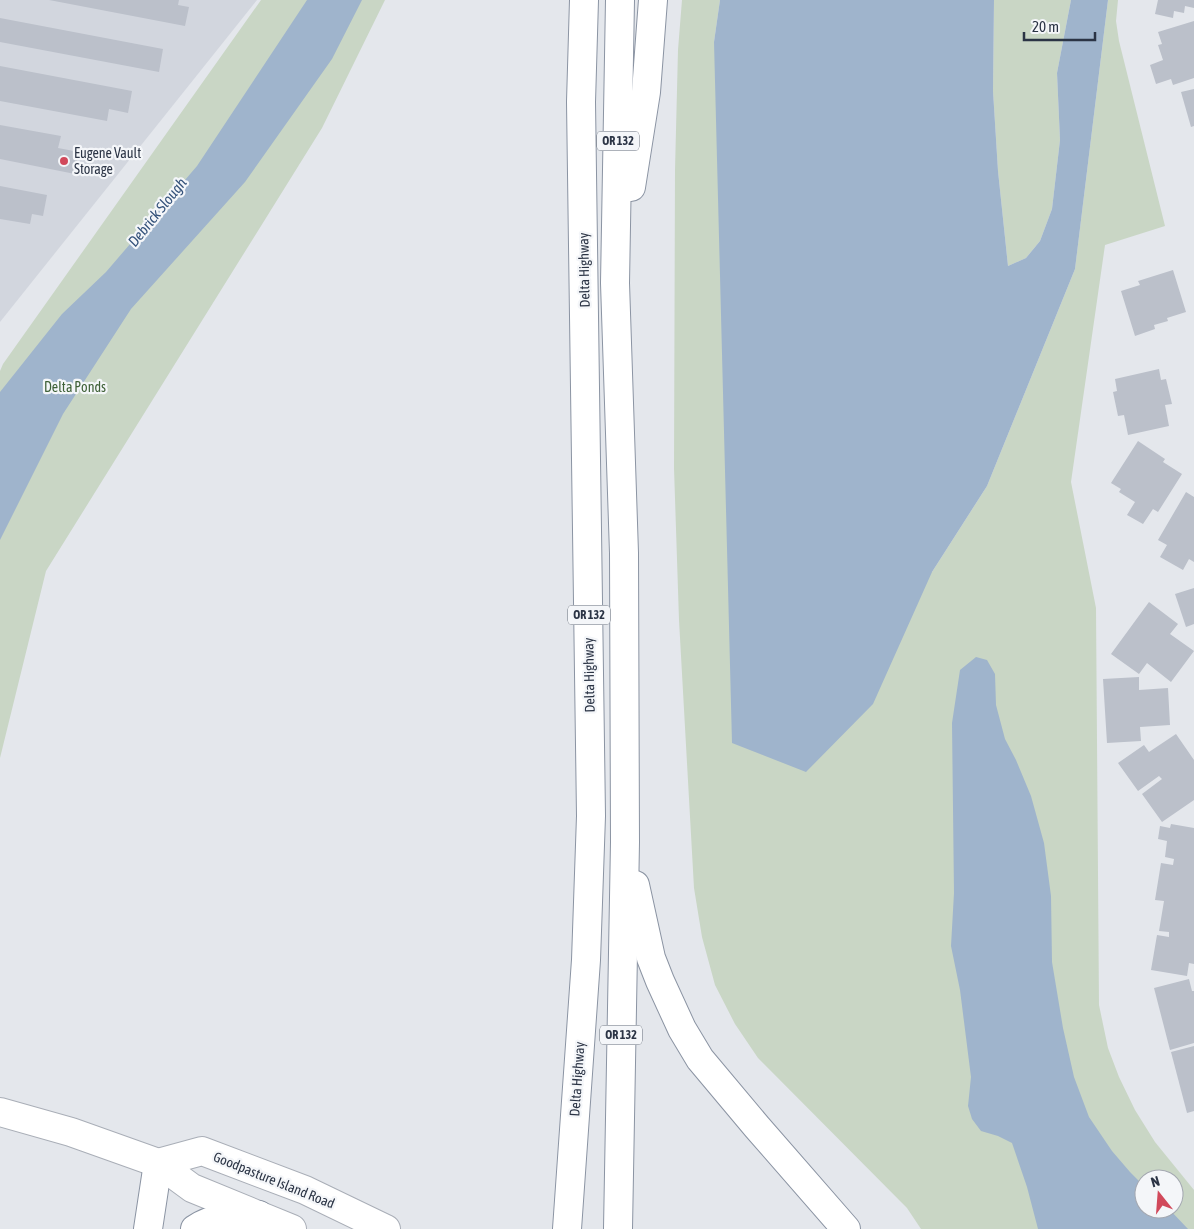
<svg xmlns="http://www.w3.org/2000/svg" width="1194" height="1229" viewBox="0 0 1194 1229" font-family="'Asap Condensed',sans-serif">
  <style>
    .built { fill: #d2d6de }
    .green { fill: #c9d6c5; fill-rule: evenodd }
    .water { fill: #9fb4cc }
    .building { fill: #bbc0ca }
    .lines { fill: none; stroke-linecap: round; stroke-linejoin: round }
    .secondary-casing { stroke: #a9aeb7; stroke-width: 30 }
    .highway-casing { stroke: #8b94a3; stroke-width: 30 }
    .secondary { stroke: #fff; stroke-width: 28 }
    .highway { stroke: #fff; stroke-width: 28 }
    .poi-dot { fill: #d1495b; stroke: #f4f6f9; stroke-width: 2 }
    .labels { text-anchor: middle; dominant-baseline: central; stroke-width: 4.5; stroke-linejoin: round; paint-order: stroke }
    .shield { fill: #f4f6f9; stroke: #676e7b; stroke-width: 1 }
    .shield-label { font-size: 12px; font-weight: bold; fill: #2b3445 }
    .poi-label { font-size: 14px; fill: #2b3445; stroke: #f4f6f9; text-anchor: start }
    .street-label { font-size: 14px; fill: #2b3445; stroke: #f4f6f9 }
    .park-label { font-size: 14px; fill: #3f6138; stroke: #f4f6f9 }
    .water-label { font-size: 15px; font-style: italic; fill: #34527a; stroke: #f4f6f9 }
  </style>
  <rect width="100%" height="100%" fill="#e4e7ec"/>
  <!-- built -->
  <path class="built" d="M0,0H257L0,322Z"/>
  <!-- green -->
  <g class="green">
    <path d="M261,0H385L322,128L46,571L0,758V371L3,364Z"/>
    <path d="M682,0H720L714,42L932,572L987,486L1075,269L1108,0H1118L1116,21L1119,41L1165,226L1105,245L1071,482L1096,608L1099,1005L1108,1048L1119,1077L1135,1110L1155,1142L1194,1190V1229H921L907,1208L758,1058L735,1024L715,985L702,937L694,888L679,620L674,468L675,170L678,50ZM1144,1179H1174V1209H1144Z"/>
    <path d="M994,0H1071L1057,73L1060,140L1052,209L1040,241L1026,258L1008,266L998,171L993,91Z"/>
  </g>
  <!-- water -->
  <g class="water">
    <path d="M307,0H362L332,59L245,182L131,309L63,414L0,540V392L62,314L106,272L197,166Z"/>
    <path d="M720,0H994L993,91L998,171L1008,266L1026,258L1040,241L1052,209L1060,140L1057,73L1071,0H1108L1075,269L987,486L932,572L873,704L806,772L732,743L714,42Z"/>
    <path d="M976,657L987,660L995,674L996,705L1005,739L1016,760L1031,796L1044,843L1051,896L1052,962L1063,1028L1074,1077L1089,1117L1112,1151L1130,1172L1144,1186V1209H1169L1188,1229H1038L1027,1187L1012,1143L998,1136L981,1131L972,1119L968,1106L971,1077L960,990L951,946L954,893L952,723L960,670Z"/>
  </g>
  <!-- building -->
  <g class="building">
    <path d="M49,0H179L178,5L189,7L185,26Z"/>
    <path d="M1158,0H1194V8L1185,6L1184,13L1174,11L1173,18L1155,14Z"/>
    <path d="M0,18L163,49L159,72L0,42Z"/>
    <path d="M1194,21V78L1173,85L1171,79L1156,84L1150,65L1163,60L1158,45L1162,44L1158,32Z"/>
    <path d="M0,66L132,91L128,113L109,109L107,121L0,101Z"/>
    <path d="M1194,89V126L1191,127L1181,92Z"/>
    <path d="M0,125L61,136L58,148L79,152L75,174L0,159Z"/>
    <path d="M0,186L47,195L43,216L32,214L30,224L0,219Z"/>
    <path d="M1173,270L1186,312L1167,318L1168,321L1154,325L1155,329L1135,336L1121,291L1140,285L1138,281Z"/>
    <path d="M1159,369L1161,380L1166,379L1172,404L1165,405L1169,426L1128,435L1124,415L1118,416L1113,392L1117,391L1115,379Z"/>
    <path d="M1138,441L1165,459L1163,462L1182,474L1158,512L1153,509L1143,524L1127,515L1135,502L1119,492L1121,489L1111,483Z"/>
    <path d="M1186,492L1194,497V562L1189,559L1183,570L1160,557L1167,545L1158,540Z"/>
    <path d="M1194,588V624L1186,627L1175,594Z"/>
    <path d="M1149,602L1178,624L1170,634L1194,651L1171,682L1147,663L1139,674L1111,654Z"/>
    <path d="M1139,677V690L1168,688L1170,725L1140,727L1141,741L1107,743L1103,679Z"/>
    <path d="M1176,734L1194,760V800L1162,822L1142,794L1162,779L1159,776L1138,791L1118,763L1144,745L1149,752Z"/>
    <path d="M1171,824L1194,828V964L1189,963L1187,976L1151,970L1157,935L1169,937V932L1159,931L1164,901L1155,900L1161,863L1173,865L1174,859L1165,857L1167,841L1158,839L1160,826L1170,828Z"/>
    <path d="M1189,979L1192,991H1194V1043L1170,1050L1154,988Z"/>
    <path d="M1194,1046V1111L1187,1113L1171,1052Z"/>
  </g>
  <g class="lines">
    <!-- secondary casing -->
    <g class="secondary-casing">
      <g id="secondary">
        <path d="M0,1112L71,1132L158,1163L192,1188L292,1229"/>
        <path d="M158,1163L202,1151L305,1190L386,1229"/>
      </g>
    </g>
    <!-- highway casing -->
    <g class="highway-casing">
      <g id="highway">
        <path d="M631,187L646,92L653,0"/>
        <path d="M635,885L651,958L660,981L682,1029L700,1059L757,1127L846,1229"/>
        <path d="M148,1229L158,1163"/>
        <path d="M195,1229C213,1216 238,1216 259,1215"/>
        <path d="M567,1229L586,960L591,816L581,102L584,0"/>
        <path d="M618,1229L625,842L624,553L615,283L620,0"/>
      </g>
    </g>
    <!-- secondary -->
    <use href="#secondary" class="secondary"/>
    <!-- highway -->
    <use href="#highway" class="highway"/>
  </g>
  <!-- markers -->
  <circle class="poi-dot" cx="64" cy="161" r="5"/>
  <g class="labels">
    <!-- shield labels -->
    <g class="shield">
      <rect x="597" y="131.5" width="42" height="19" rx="4"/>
      <rect x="568" y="605.5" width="42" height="19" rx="4"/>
      <rect x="600" y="1025.5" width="42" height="19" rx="4"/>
    </g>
    <g class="shield-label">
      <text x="618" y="141">OR 132</text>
      <text x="589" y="615">OR 132</text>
      <text x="621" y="1035">OR 132</text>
    </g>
    <!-- poi labels -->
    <g class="poi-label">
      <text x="74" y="153">Eugene Vault<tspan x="74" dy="16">Storage</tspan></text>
    </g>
    <!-- street labels -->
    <g class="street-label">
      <text transform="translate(584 270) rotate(-91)">Delta Highway</text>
      <text transform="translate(589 675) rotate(-91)">Delta Highway</text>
      <text transform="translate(577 1079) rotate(-86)">Delta Highway</text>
      <text transform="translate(274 1180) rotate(22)">Goodpasture Island Road</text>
    </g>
    <!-- park labels -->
    <g class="park-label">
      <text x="75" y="387">Delta Ponds</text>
    </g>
    <!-- water labels -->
    <g class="water-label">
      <text transform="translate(157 212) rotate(-51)">Debrick Slough</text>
    </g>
  </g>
  <!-- north arrow -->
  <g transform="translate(1159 1194) rotate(343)"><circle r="24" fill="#f4f6f9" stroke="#a4a8b1"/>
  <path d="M0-4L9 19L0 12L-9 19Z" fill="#d1495b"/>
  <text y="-8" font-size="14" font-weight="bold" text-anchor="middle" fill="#2b3445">N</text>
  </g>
  <!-- scale -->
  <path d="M1024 32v8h71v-8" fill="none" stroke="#2b3445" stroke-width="2.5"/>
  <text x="1032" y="32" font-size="15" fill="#2b3445" stroke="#f4f6f9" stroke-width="4" paint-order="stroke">20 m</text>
</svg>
